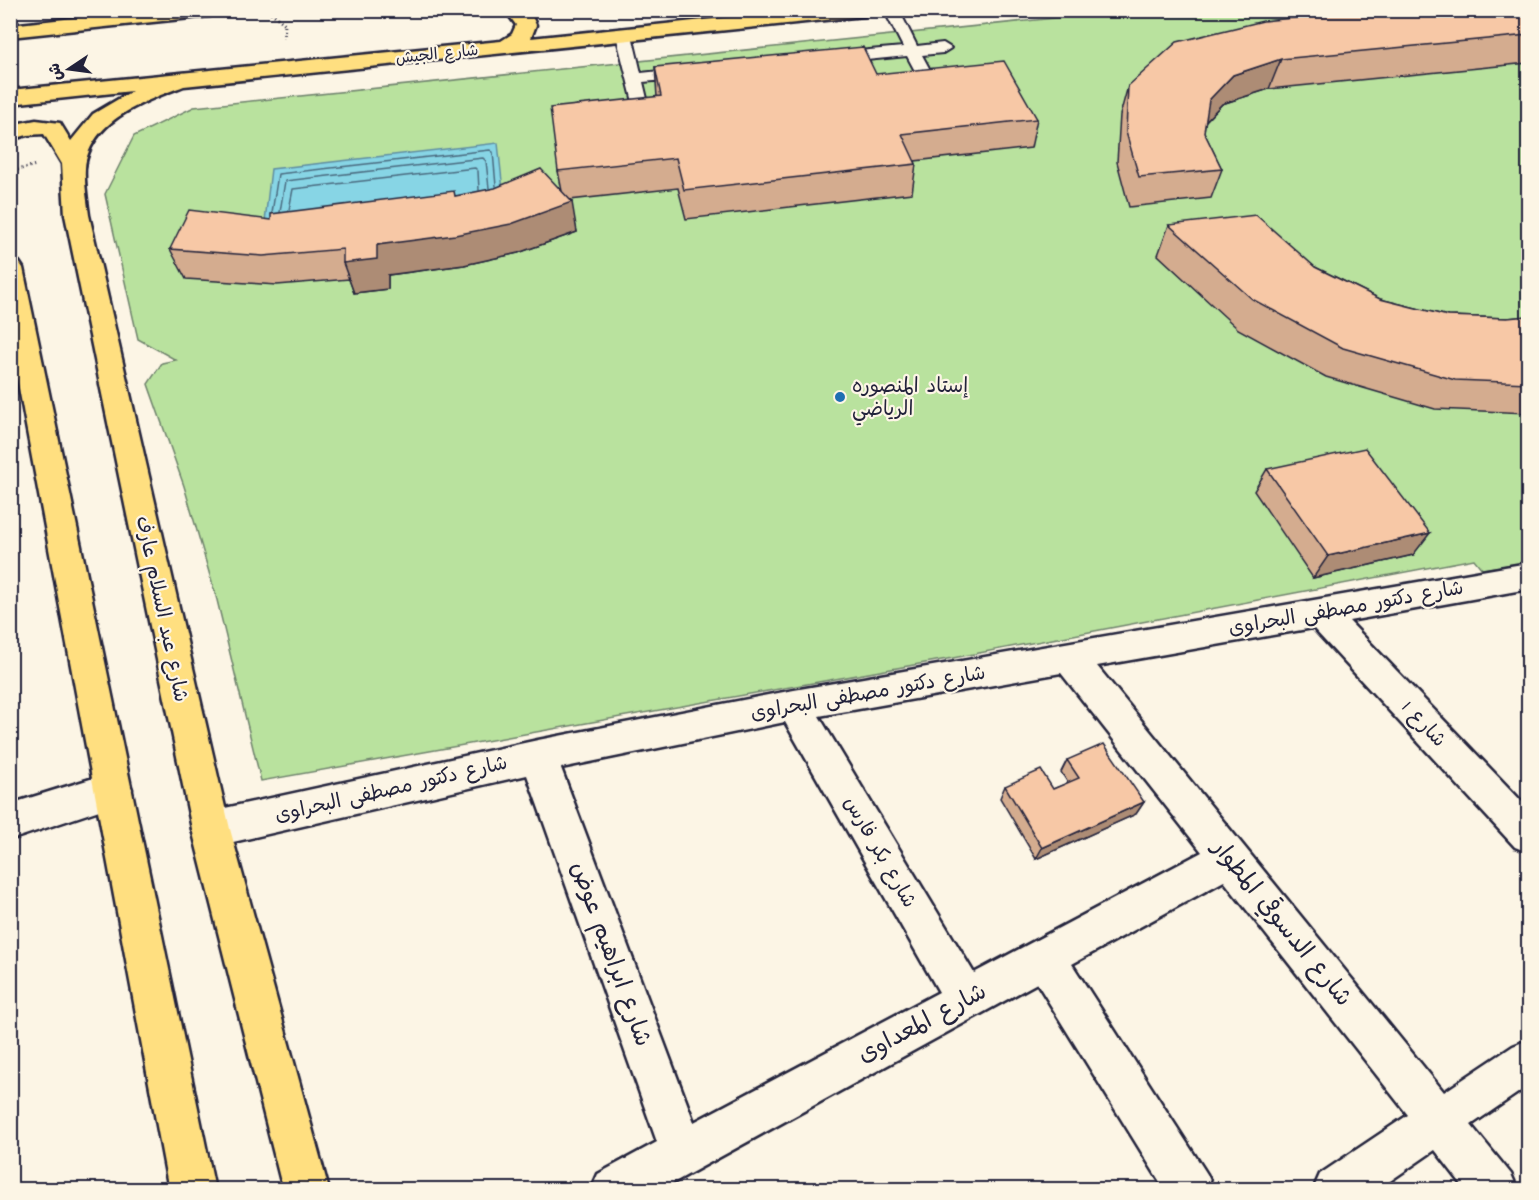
<svg xmlns="http://www.w3.org/2000/svg" width="1539" height="1200" viewBox="0 0 1539 1200" font-family="'Architects Daughter','Playpen Sans Arabic',sans-serif">
  <style>
    .green { fill: #b9e29e; stroke: #6e826c; stroke-width: 1.5 }
    .water { fill: #87d5e5; stroke: #5f8da1; stroke-width: 1.5 }
    .lines { fill: none; stroke-linecap: round; stroke-linejoin: round }
    .shore { stroke: #4a6a7f; stroke-width: 1.5 }
    .service-casing { stroke: #22223b; stroke-width: 4 }
    .minor-casing { stroke: #22223b; stroke-width: 5 }
    .tertiary-casing { stroke: #22223b; stroke-width: 5 }
    .primary-casing { stroke: #22223b; stroke-width: 5 }
    .path { stroke: #22223b; stroke-width: 3; stroke-dasharray: 1 3; stroke-linecap: butt }
    .service { fill: #fcf5e5; fill-rule: evenodd }
    .minor { fill: #fcf5e5; fill-rule: evenodd }
    .tertiary { fill: #fcf5e5; fill-rule: evenodd }
    .primary { fill: #ffdf80; fill-rule: evenodd }
    .wall { fill: #d4ac8f; stroke: #22223b; stroke-width: 1.5 }
    .shaded-wall { fill: #ad8c74; stroke: #22223b; stroke-width: 1.5 }
    .building { fill: #f7c8a6; stroke: #22223b; stroke-width: 1.5 }
    .poi-dot { fill: #1f6fb2; stroke: #fcf5e5; stroke-width: 2 }
    .labels { text-anchor: middle; dominant-baseline: central; stroke-width: 4.5; stroke-linejoin: round; paint-order: stroke }
    .far-street-label { font-size: 16px; fill: #22223b; stroke: #fcf5e5 }
    .poi-label { font-size: 20px; fill: #22223b; stroke: #fcf5e5; text-anchor: start }
    .street-label { font-size: 20px; fill: #22223b; stroke: #fcf5e5 }
    .near-street-label { font-size: 24px; fill: #22223b; stroke: #fcf5e5 }
  </style>
  <rect width="100%" height="100%" fill="#fcf5e5"/>
  <filter id="ink" filterUnits="userSpaceOnUse"><feTurbulence type="fractalNoise" baseFrequency=".0167" numOctaves="2"/><feDisplacementMap in="SourceGraphic" scale="12" xChannelSelector="R" yChannelSelector="G"/><feConvolveMatrix kernelMatrix="1 2 1 2 8 2 1 2 1" color-interpolation-filters="sRGB"/></filter>
  <g filter="url(#ink)">
    <!-- green -->
    <path class="green" d="M1123,11H1528V562L1482,569L1474,559L953,658L261,781L217,600L184,486L148,384L162,363L176,360L138,339L105,194L134,136L194,107Z"/>
    <!-- water -->
    <path class="water" d="M498,143L505,210L263,239L271,169Z"/>
    <g class="lines">
      <!-- shore -->
      <g class="shore">
        <path d="M289,210L293,189L475,168L478,171L479,190"/>
        <path d="M280,212L285,181L483,158L486,161L489,188"/>
        <path d="M272,213L278,174L490,150L493,152L496,186"/>
      </g>
      <!-- service casing -->
      <g class="service-casing">
        <g id="service">
          <path d="M884,10H899L917,46L943,43L951,48L943,53L922,55L935,79L933,82H921L907,56L836,63L828,58L836,53L903,47Z"/>
          <path d="M624,30L632,35L641,73L688,68L696,73L688,78L643,82L649,107L641,112L635,110L616,35Z"/>
        </g>
      </g>
      <!-- minor casing -->
      <g class="minor-casing">
        <path id="minor" d="M1528,563V589L1349,621L1528,808V852L1515,847L1313,628L1097,666L1444,1092L1513,1046L1528,1040V1086L1471,1125L1511,1174L1518,1190H1466L1435,1150L1377,1190H1313L1320,1174L1408,1115L1224,881L1072,964L1207,1174L1214,1190H1165L1037,983L660,1190H591L598,1174L657,1142L527,775L211,847L198,842L192,829L198,816L211,811L538,740L794,690ZM1061,673L1202,852L974,973L819,716ZM785,722L939,992L694,1122L561,768Z"/>
      </g>
      <!-- tertiary casing -->
      <g class="tertiary-casing">
        <path id="tertiary" d="M113,772L126,777L132,789L126,801L10,840V804Z"/>
      </g>
      <!-- primary casing -->
      <g class="primary-casing">
        <g id="primary">
          <path d="M147,10H220L210,16L10,37V25Z"/>
          <path d="M505,10H529L536,25L531,38L799,10H874L864,16L184,86C145,101 90,120 85,168C84,184 87,200 89,215L230,829L329,1190H283L192,829L65,215L62,164L44,134L27,135L10,140V125L36,120L60,123L71,141L93,114L132,91L10,104V90L501,41L512,34L516,25Z"/>
          <path d="M10,260L19,262L23,268L215,1190H169L10,340Z"/>
        </g>
      </g>
      <!-- path -->
      <g class="path">
        <path d="M268,10L285,24L284,40"/>
        <path d="M10,172L36,165"/>
      </g>
      <!-- service -->
      <use href="#service" class="service"/>
      <!-- minor -->
      <use href="#minor" class="minor"/>
      <!-- tertiary -->
      <use href="#tertiary" class="tertiary"/>
      <!-- primary -->
      <use href="#primary" class="primary"/>
    </g>
    <!-- wall -->
    <g class="wall">
      <path d="M1528,10V63L1269,89L1222,104L1205,122L1204,132L1222,169L1211,198L1129,207L1117,162L1120,115L1128,86Z"/>
      <path d="M655,67L876,74L1037,119L1031,148L915,161L916,164L912,193L686,219L678,188L570,200L577,232L518,253L464,265L388,275V289L354,293L349,279L277,285L186,279L170,249L271,220L456,196L562,191L558,171L657,97Z"/>
      <path d="M1169,225L1315,267L1380,299L1448,316L1507,318L1528,316V413L1435,409L1326,377L1238,329L1158,255Z"/>
      <path d="M1267,469L1413,555L1313,578L1254,491Z"/>
      <path d="M1067,760L1144,802L1136,814L1036,859L1000,798L1005,786L1053,789L1068,783L1061,772Z"/>
    </g>
    <!-- shaded-wall -->
    <g class="shaded-wall">
      <path d="M1281,59L1269,89L1222,104L1198,129L1209,100L1233,75Z"/>
      <path d="M572,202L577,232L518,253L464,265L388,275V289L354,293L343,263L377,245Z"/>
      <path d="M1430,533L1413,555L1313,578L1328,556Z"/>
      <path d="M1144,802L1136,814L1036,859L1042,848Z"/>
    </g>
    <!-- building -->
    <g class="building">
      <path d="M1373,10H1528V35L1281,59L1233,75L1209,100L1204,132L1222,169L1139,177L1126,132L1128,86L1177,42L1263,21Z"/>
      <path d="M863,47L876,74L1004,61L1037,119L902,134L916,164L684,190L676,158L558,171L550,108L661,96L655,67Z"/>
      <path d="M541,169L572,202L511,224L455,235L377,245V259L343,263V249L263,256L170,249L189,210L271,220V214L454,191L455,196L495,188Z"/>
      <path d="M1256,215L1315,267L1380,299L1448,316L1507,318L1528,316V383L1455,380L1343,348L1252,299L1169,225Z"/>
      <path d="M1365,448L1430,533L1328,556L1267,469Z"/>
      <path d="M1104,744L1144,802L1042,848L1005,786L1041,770L1053,789L1079,778L1067,760Z"/>
    </g>
  </g>
  <!-- markers -->
  <circle class="poi-dot" cx="840" cy="397" r="6"/>
  <g class="labels">
    <!-- far-street labels -->
    <g class="far-street-label">
      <text transform="translate(437 54) rotate(-6)">شارع الجيش</text>
    </g>
    <!-- poi labels -->
    <g class="poi-label">
      <text x="852" y="386">إستاد المنصوره<tspan x="852" dy="23">الرياضي</tspan></text>
    </g>
    <!-- street labels -->
    <g class="street-label">
      <text transform="translate(1346 608) rotate(-10)">شارع دكتور مصطفى البحراوى</text>
      <text transform="translate(162 609) rotate(78)">شارع عبد السلام عارف</text>
      <text transform="translate(868 693) rotate(-10)">شارع دكتور مصطفى البحراوى</text>
      <text transform="translate(1424 724) rotate(47)">شارع 1</text>
      <text transform="translate(391 789) rotate(-13)">شارع دكتور مصطفى البحراوى</text>
      <text transform="translate(880 852) rotate(60)">شارع بكر فارس</text>
    </g>
    <!-- near-street labels -->
    <g class="near-street-label">
      <text transform="translate(1282 923) rotate(51)">شارع الدسوقي المطوار</text>
      <text transform="translate(611 954) rotate(70)">شارع ابراهيم عوض</text>
      <text transform="translate(922 1023) rotate(-28)">شارع المعداوى</text>
    </g>
  </g>
  <!-- margin -->
  <rect width="1539" height="1200" fill="none" stroke="#fcf5e5" stroke-width="36"/>
  <rect x="18" y="18" width="1503" height="1164" fill="none" stroke="#22223b" stroke-width="2" filter="url(#ink)"/>
  <!-- north arrow -->
  <g transform="translate(69 69) rotate(257)" stroke="#fcf5e5" stroke-width="4.5" paint-order="stroke">
  <path d="M0-4.5L10 22L0 15L-10 22Z" fill="#22223b"/>
  <text y="-9" font-size="16" font-weight="bold" text-anchor="middle" fill="#22223b">ش</text>
  </g>
</svg>
